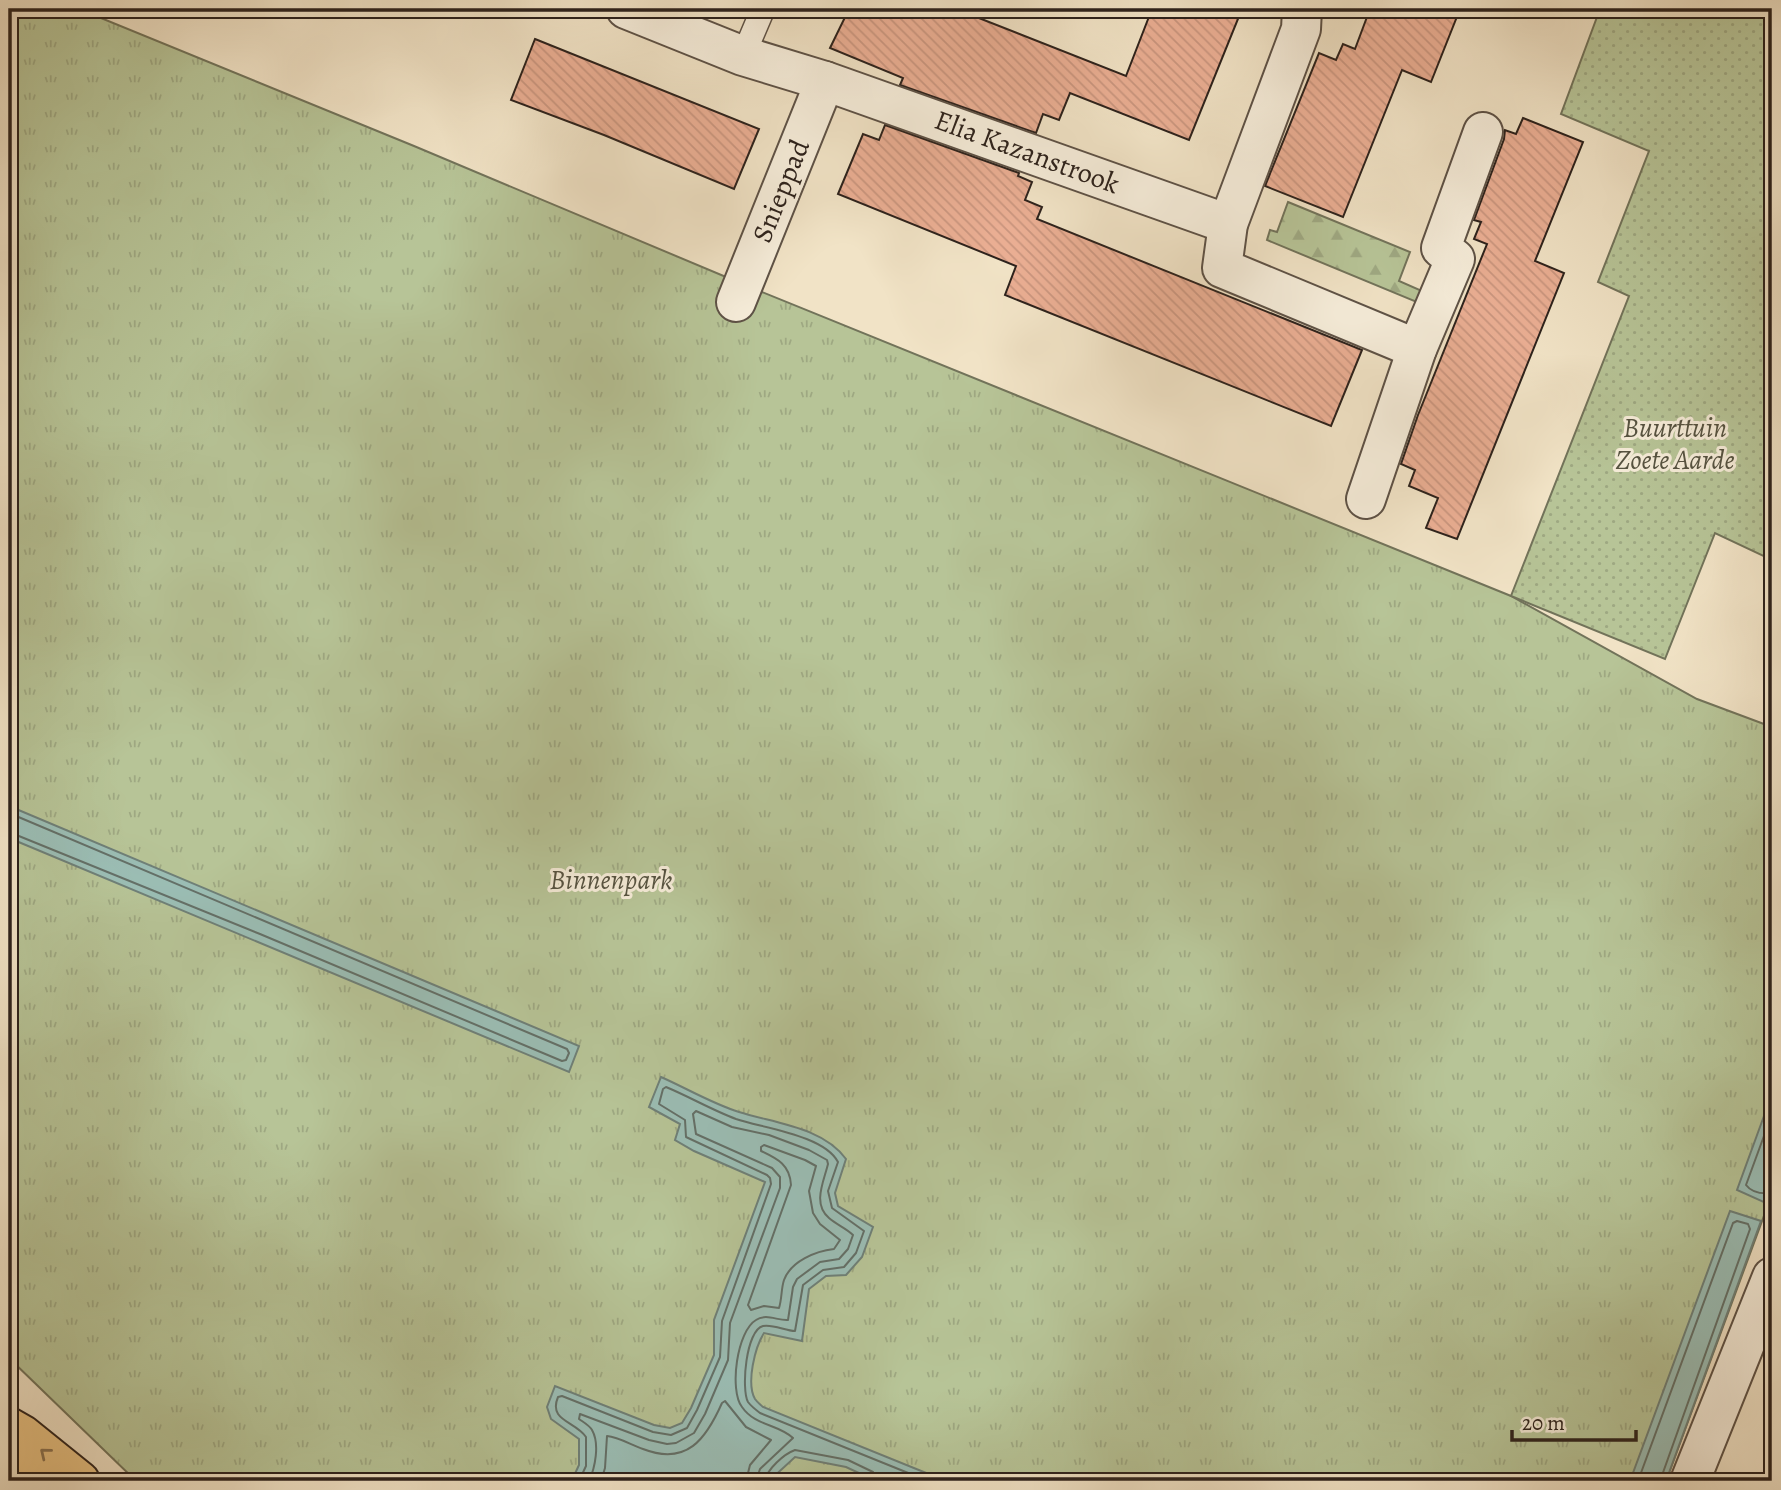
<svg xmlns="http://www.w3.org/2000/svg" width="1781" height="1490" viewBox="0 0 1781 1490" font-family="Alegreya,serif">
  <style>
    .forest { fill: url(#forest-firs); stroke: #72735a; stroke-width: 2 }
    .park { fill: url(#park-tufts); stroke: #72735a; stroke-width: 2 }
    .garden { fill: url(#garden-dots); stroke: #72735a; stroke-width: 2 }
    .water { fill: #9bbeb5; stroke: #6f8078; stroke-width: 2 }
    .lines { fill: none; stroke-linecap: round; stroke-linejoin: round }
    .shore { stroke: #647068; stroke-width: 2 }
    .building { fill: url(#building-back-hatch); stroke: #2d221c; stroke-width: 2 }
    .service-casing { stroke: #5e5246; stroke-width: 26 }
    .minor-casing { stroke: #5e5246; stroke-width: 42 }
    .primary-casing { stroke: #2d221c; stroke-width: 42 }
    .service { stroke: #f6edda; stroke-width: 23 }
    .minor { stroke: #f6edda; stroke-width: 38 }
    .primary { stroke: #e8c283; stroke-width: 38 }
    .oneway { stroke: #8a7250 }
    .labels { text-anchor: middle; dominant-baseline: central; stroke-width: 6; stroke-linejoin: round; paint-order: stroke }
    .street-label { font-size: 28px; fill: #2d221c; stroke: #f6edda }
    .park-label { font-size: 28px; font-style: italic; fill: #565341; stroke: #f6edda }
  </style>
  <defs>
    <pattern id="forest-firs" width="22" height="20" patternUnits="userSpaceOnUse" patternTransform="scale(1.75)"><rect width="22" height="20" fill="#b7c497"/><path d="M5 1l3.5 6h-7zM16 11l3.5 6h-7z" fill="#9ea882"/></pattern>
    <pattern id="park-tufts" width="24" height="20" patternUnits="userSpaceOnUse" patternTransform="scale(1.75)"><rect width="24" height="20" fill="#b7c497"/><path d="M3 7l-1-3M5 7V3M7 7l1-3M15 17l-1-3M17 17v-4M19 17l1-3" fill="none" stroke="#9ea882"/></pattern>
    <pattern id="garden-dots" width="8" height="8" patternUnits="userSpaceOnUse" patternTransform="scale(1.75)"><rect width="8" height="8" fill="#b7c497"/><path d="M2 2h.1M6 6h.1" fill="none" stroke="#9ea882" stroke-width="1.8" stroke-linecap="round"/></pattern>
    <pattern id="building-back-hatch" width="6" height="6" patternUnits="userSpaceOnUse" patternTransform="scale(1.75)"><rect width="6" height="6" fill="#eaae93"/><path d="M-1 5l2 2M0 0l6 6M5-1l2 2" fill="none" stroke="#c9957e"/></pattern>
  </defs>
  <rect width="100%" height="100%" fill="#f1e3c6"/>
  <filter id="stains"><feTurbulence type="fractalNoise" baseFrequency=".00286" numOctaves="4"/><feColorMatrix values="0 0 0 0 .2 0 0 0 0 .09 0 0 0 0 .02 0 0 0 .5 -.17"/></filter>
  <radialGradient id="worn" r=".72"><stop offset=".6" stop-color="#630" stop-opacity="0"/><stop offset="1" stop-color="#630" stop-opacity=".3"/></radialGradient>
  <!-- forest -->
  <path class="forest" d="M1288,202L1410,252L1399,281L1422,291L1419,303L1267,240L1270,230L1277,232Z"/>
  <!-- park -->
  <path class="park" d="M9,9H79L414,146L757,290L1511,596L1697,699L1772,727V1194L1666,1481H136L9,1358Z"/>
  <!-- garden -->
  <path class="garden" d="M1600,9H1772V560L1715,533L1665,659L1511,596L1629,296L1598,282L1649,151L1561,114Z"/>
  <!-- water -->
  <g class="water">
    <path d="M9,806L579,1046L569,1072L9,838Z"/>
    <path d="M661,1077C686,1088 713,1104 739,1112C774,1123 823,1127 846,1159L835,1193L838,1206L873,1227L862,1257L846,1275L826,1276L809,1289L802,1341L764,1333C755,1347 746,1383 755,1399C757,1402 760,1404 763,1407L946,1481H876L846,1467L795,1457L769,1481L572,1480L579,1465V1439L551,1419L547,1407L555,1386L654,1425L670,1428L682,1423L691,1408L714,1355V1320L765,1182L694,1151L675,1140L680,1124L649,1107Z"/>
    <path d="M1772,1094V1192L1768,1204L1737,1190Z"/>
    <path d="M1730,1211L1761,1221L1666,1481H1630Z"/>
  </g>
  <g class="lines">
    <!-- shore -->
    <g class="shore">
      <path d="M9,813L567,1049L569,1053L566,1060L562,1061L260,934L9,832"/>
      <path d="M1772,1114L1746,1185C1752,1193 1763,1194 1772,1193"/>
      <path d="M764,1145L805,1160L816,1166L809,1191L813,1213L820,1224L840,1240L834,1249C816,1251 791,1261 784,1280C781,1289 782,1299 779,1308L764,1306L751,1310L748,1305L791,1185C790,1165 778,1159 761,1151V1147Z"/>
      <path d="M579,1481L586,1466V1437C575,1421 548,1421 558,1397L562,1396L653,1432L671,1435L687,1428L697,1410L720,1357L722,1321L771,1184L770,1178L767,1175L686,1137L685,1120L659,1104L663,1089L666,1087C690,1097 712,1110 736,1119C762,1128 824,1135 838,1162L828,1191L832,1208L864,1231L856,1253L844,1267L823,1270L803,1285L795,1331C786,1331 773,1324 763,1326C746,1330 741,1389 748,1402C751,1406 756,1410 760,1413L928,1481"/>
      <path d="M589,1481C595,1468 600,1444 592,1430C589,1425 583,1422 579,1419L580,1414L649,1440L667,1444L676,1443L694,1433L705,1414L728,1360L730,1323L780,1188V1177L772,1168L696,1134L693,1114L696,1111L732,1127L769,1135L809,1150L827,1160L828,1164C824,1181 812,1204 829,1218C837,1225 846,1228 853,1235L848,1249L839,1259L820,1262L797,1279L793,1287L788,1320C778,1321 766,1313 756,1320C737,1331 729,1390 742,1407C755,1426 778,1424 793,1438L760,1469L756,1481"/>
      <path d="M601,1481L605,1468L607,1436C619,1437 631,1445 643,1449C687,1466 706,1439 722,1403L725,1401L746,1427L771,1440L750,1465L746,1481"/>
      <path d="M765,1481C767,1469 784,1454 795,1450L848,1460L873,1472L877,1481"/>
      <path d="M1638,1481L1733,1223L1737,1221L1748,1224L1750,1229L1660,1481"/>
    </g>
  </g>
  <!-- building -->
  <g class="building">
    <path d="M849,9H956L1126,76L1152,9H1242L1189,140L1070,93L1059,120L1043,114L1036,133L900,85L903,78L830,48Z"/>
    <path d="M1370,9H1460L1431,82L1402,70L1343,217L1265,186L1319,53L1336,60L1343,44L1355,49Z"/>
    <path d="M535,39L759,129L734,189L604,135L511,100Z"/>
    <path d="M1523,118L1583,142L1535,261L1564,273L1457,539L1426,528L1438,498L1409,486L1415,470L1401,464L1418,415L1487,244L1474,239L1481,222L1474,220L1504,139L1505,130L1516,134Z"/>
    <path d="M885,125L1019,173L1018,176L1032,182L1025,200L1042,207L1037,219L1362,350L1331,426L1005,295L1016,266L838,194L863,134L879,140Z"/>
  </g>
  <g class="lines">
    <!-- service casing -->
    <g class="service-casing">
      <path id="service" d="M743,56L763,9"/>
    </g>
    <!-- minor casing -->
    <g class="minor-casing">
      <g id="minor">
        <path d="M626,9L743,56L825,81L1228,224"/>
        <path d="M1302,9L1301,29L1228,224L1222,268L1417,349"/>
        <path d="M736,302L825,81"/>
        <path d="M1366,499L1417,349L1455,259L1441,248L1483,132"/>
        <path d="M1690,1481L1772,1277"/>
      </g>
    </g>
    <!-- primary casing -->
    <g class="primary-casing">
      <g id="primary">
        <path d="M9,1427L23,1435L80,1481"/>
        <path d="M9,1467L25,1481"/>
      </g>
    </g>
    <!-- service -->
    <use href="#service" class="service"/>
    <!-- minor -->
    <use href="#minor" class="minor"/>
    <!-- primary -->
    <use href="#primary" class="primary"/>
  </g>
  <!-- one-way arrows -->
  <defs><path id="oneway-chevron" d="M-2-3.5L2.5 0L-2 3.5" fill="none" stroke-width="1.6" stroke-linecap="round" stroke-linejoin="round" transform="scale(1.75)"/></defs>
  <use class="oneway" href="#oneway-chevron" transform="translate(45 1453) rotate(-141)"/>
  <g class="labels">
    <!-- street labels -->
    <g class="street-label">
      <text transform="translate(1027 152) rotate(20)">Elia Kazanstrook</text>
      <text transform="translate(781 191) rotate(-68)">Snieppad</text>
    </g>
    <!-- park labels -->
    <g class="park-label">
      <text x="1675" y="428">Buurttuin<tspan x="1675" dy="32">Zoete Aarde</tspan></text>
      <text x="611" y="880">Binnenpark</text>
    </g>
  </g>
  <!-- margin -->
  <rect width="1781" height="1490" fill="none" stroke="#f1e3c6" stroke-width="35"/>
  <rect x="10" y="10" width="1760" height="1469" fill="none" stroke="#2d221c" stroke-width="3.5"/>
  <rect x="18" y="18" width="1746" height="1455" fill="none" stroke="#2d221c" stroke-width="2"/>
  <!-- scale -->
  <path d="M1512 1430v10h124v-10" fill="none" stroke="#2d221c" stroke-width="3.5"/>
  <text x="1522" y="1430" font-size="21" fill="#2d221c" stroke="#f6edda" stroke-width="5" paint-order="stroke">20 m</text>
  <rect width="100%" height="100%" filter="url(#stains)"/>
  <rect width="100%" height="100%" fill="url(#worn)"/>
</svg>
